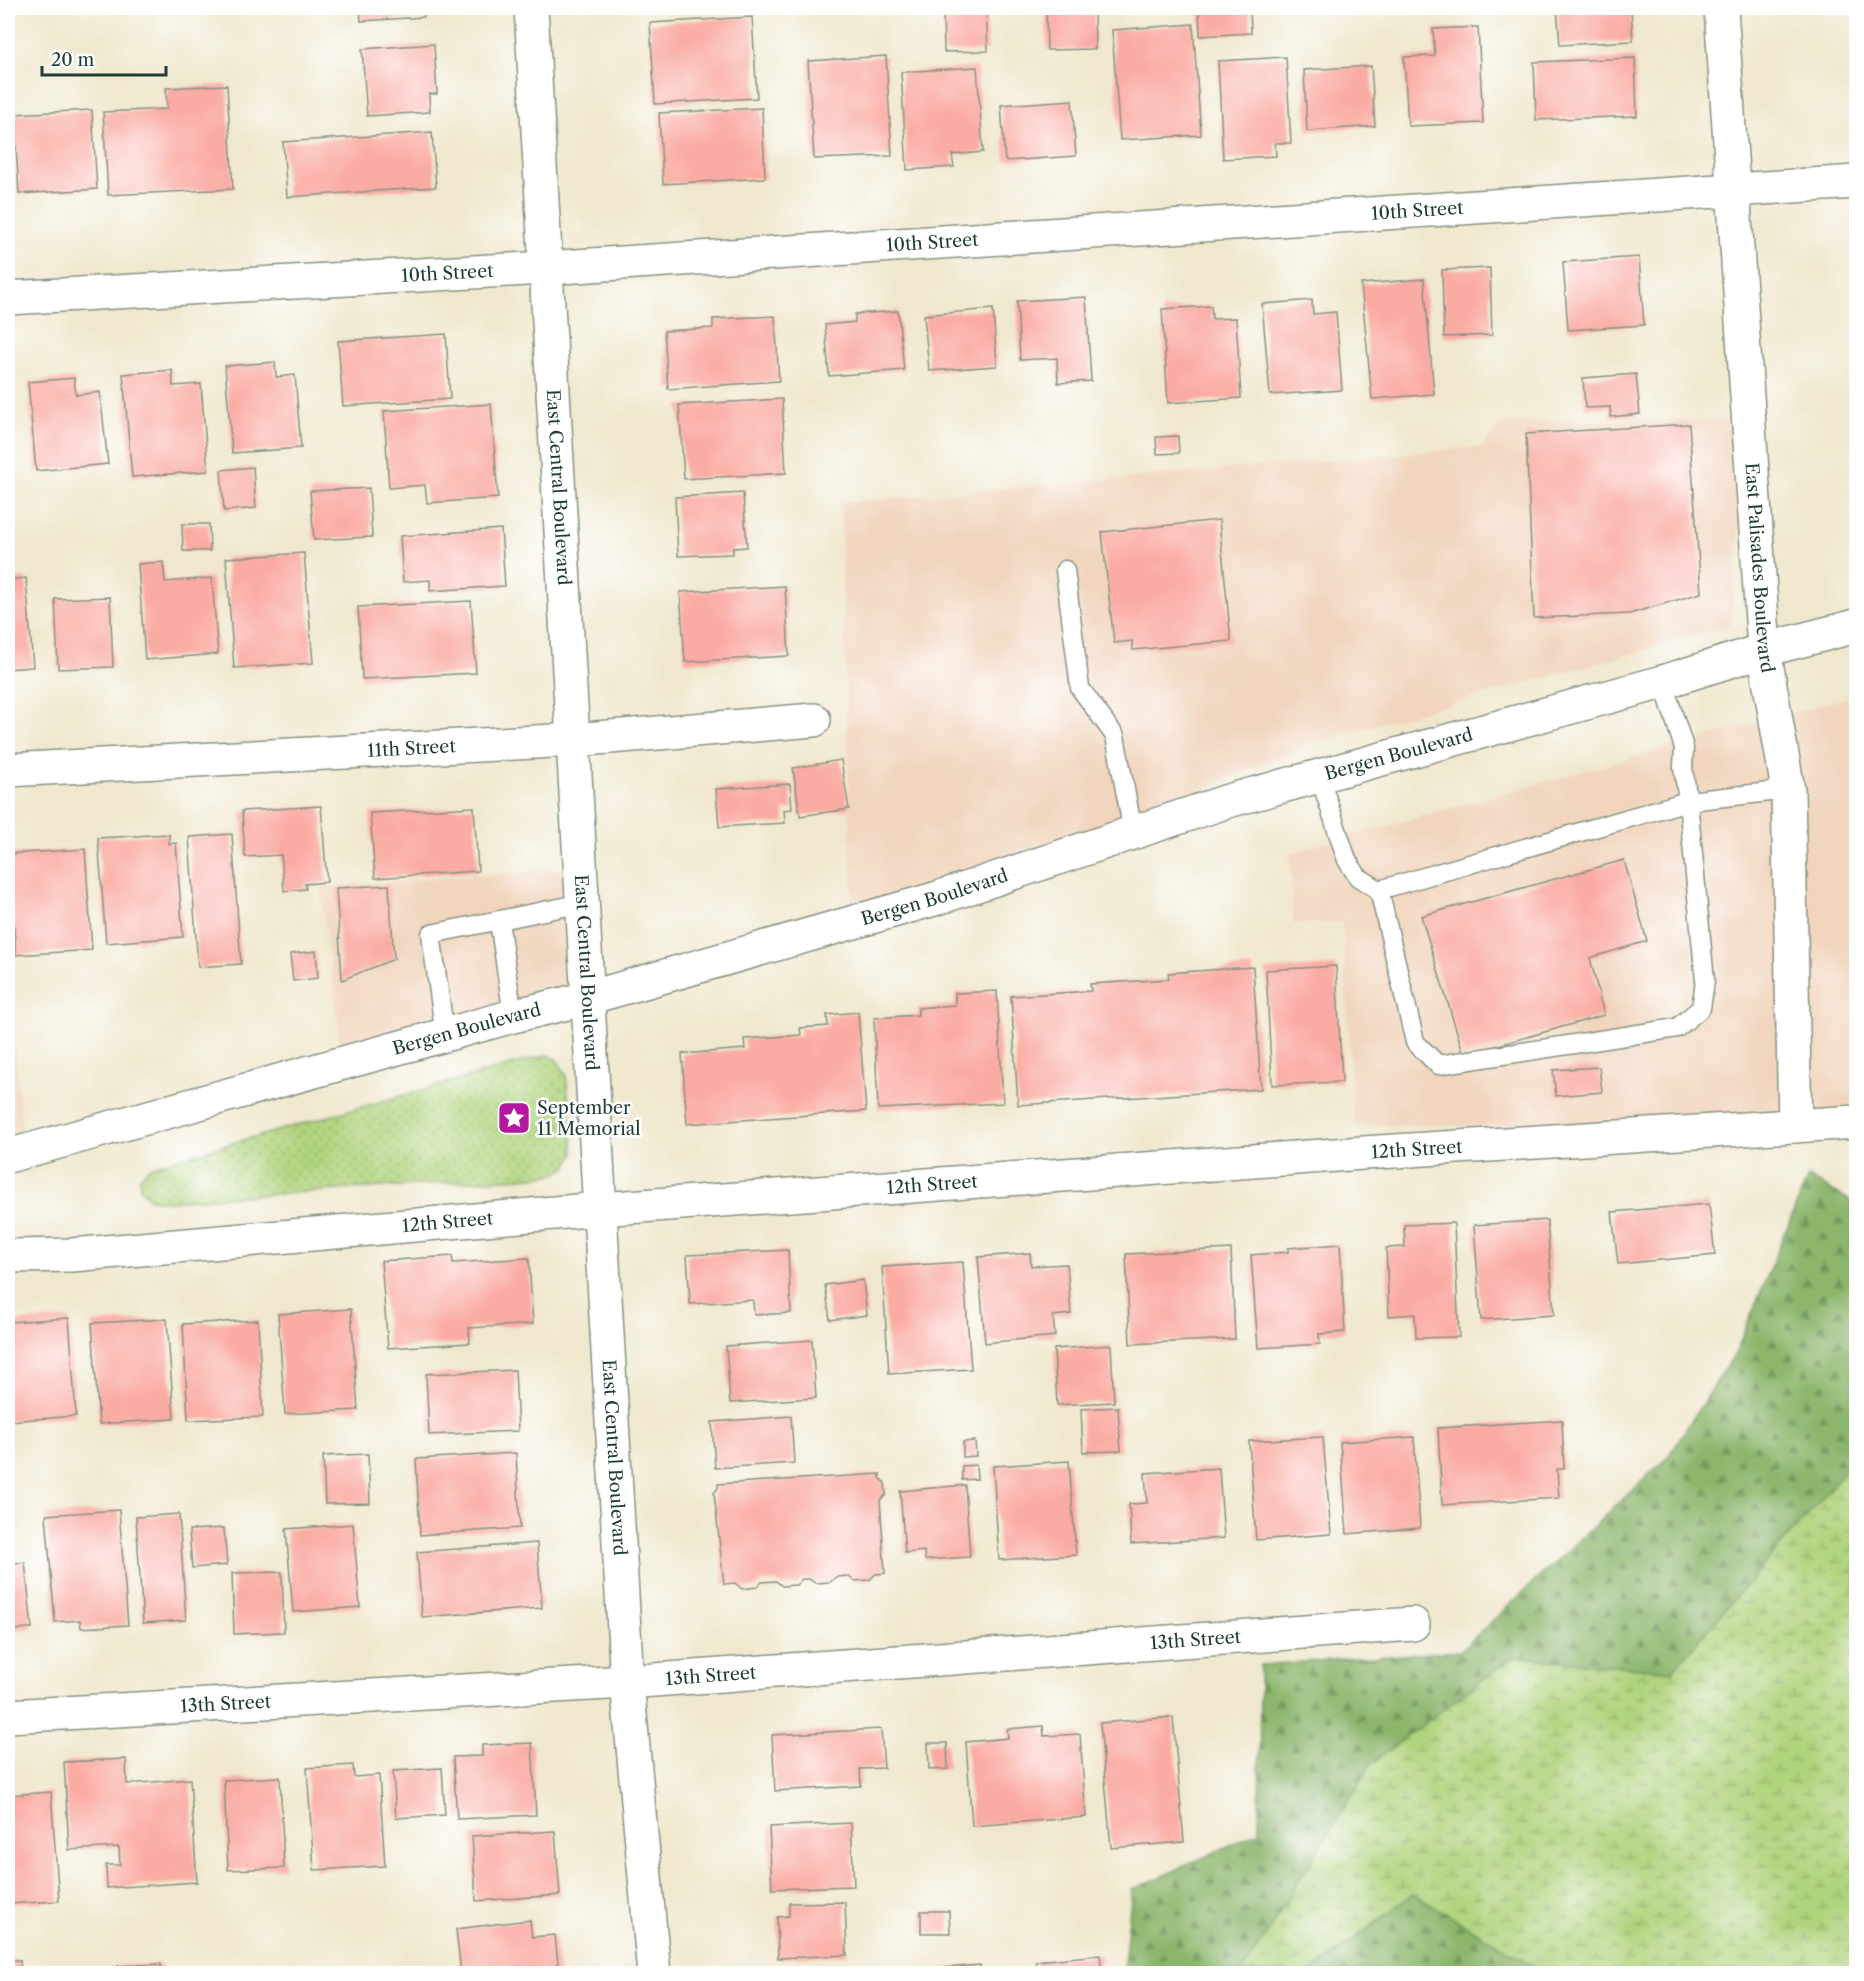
<svg xmlns="http://www.w3.org/2000/svg" width="1864" height="1981" viewBox="0 0 1864 1981" font-family="'Libre Caslon Text',serif">
  <style>
    .built { fill: #f1d5bd }
    .grass { fill: url(#grass-dots); stroke: #688858; stroke-width: 1.5 }
    .forest { fill: url(#forest-firs); stroke: #567a50; stroke-width: 1.5 }
    .wetland { fill: url(#wetland-marsh); stroke: #688858; stroke-width: 1.5 }
    .building { fill: #faaba3 }
    .lines { fill: none; stroke-linecap: round; stroke-linejoin: round }
    .service-casing { stroke: #889281; stroke-width: 21 }
    .minor-casing { stroke: #889281; stroke-width: 36 }
    .secondary-casing { stroke: #889281; stroke-width: 36 }
    .primary-casing { stroke: #889281; stroke-width: 36 }
    .service { stroke: #fff; stroke-width: 18 }
    .minor { stroke: #fff; stroke-width: 33 }
    .secondary { stroke: #fff; stroke-width: 33 }
    .primary { stroke: #fff; stroke-width: 33 }
    .labels { text-anchor: middle; dominant-baseline: central; stroke-width: 5; stroke-linejoin: round; paint-order: stroke }
    .street-label { font-size: 18px; fill: #1f3d34; stroke: #fff }
    .poi-label { font-size: 18px; fill: #1f3d34; stroke: #fff; text-anchor: start }
  </style>
  <defs>
    <pattern id="grass-dots" width="8" height="8" patternUnits="userSpaceOnUse" patternTransform="scale(1.5)"><rect width="8" height="8" fill="#b0d47d"/><path d="M2 2h.1M6 6h.1" fill="none" stroke="#8fad67" stroke-width="1.8" stroke-linecap="round"/></pattern>
    <pattern id="forest-firs" width="22" height="20" patternUnits="userSpaceOnUse" patternTransform="scale(1.5)"><rect width="22" height="20" fill="#8cb66c"/><path d="M5 1l3.5 6h-7zM16 11l3.5 6h-7z" fill="#72955a"/></pattern>
    <pattern id="wetland-marsh" width="20" height="14" patternUnits="userSpaceOnUse" patternTransform="scale(1.5)"><rect width="20" height="14" fill="#b0d47d"/><path d="M1 5h8M5 5V1M11 12h8M15 12V8" fill="none" stroke="#8fad67"/></pattern>
  </defs>
  <rect width="100%" height="100%" fill="#fff"/>
  <filter id="ink" filterUnits="userSpaceOnUse"><feTurbulence type="fractalNoise" baseFrequency=".0167" numOctaves="2"/><feDisplacementMap in="SourceGraphic" scale="12" xChannelSelector="R" yChannelSelector="G"/><feConvolveMatrix kernelMatrix="1 2 1 2 8 2 1 2 1" color-interpolation-filters="sRGB"/></filter>
  <filter id="wash" filterUnits="userSpaceOnUse"><feTurbulence type="fractalNoise" baseFrequency=".008" numOctaves="4" result="noise"/><feDisplacementMap in="SourceGraphic" scale="24" xChannelSelector="R" yChannelSelector="G"/><feGaussianBlur stdDeviation="1.35" result="paint"/><feColorMatrix in="noise" values="0 0 0 0 0 0 0 0 0 0 0 0 0 0 0 0 0 1.4 0 .05"/><feComposite in="paint" operator="in"/></filter>
  <g filter="url(#wash)">
    <rect width="100%" height="100%" fill="#f0e8ce"/>
    <!-- built -->
    <g class="built">
      <path d="M1749,419L1731,626L1311,743L938,898L853,922L840,503L1482,447L1502,422Z"/>
      <path d="M1856,695V1122L1795,1126L1354,1125L1342,922L1293,924L1290,853Z"/>
      <path d="M580,868L588,998L343,1064L320,887Z"/>
      <path d="M8,963L24,1152L8,1156Z"/>
    </g>
    <!-- grass -->
    <path class="grass" d="M547,1055L556,1059L566,1074L574,1154L566,1167L556,1174L535,1177L166,1201L150,1199L140,1188V1177L149,1168L162,1163Z"/>
    <!-- forest -->
    <g class="forest">
      <path d="M1808,1177L1856,1204V1459L1672,1671L1513,1657L1372,1763L1242,1973L1123,1974L1132,1890L1259,1832L1260,1665L1460,1651L1668,1457L1736,1352Z"/>
      <path d="M1413,1894L1546,1973L1310,1974Z"/>
    </g>
    <!-- wetland -->
    <path class="wetland" d="M1856,1459V1973H1546L1413,1894L1310,1973H1242L1372,1763L1513,1657L1672,1671Z"/>
    <g id="blocks">
      <!-- building -->
      <g class="building">
        <path d="M360,8H424V17L361,21Z"/>
        <path d="M943,8H986L988,51L944,52Z"/>
        <path d="M1046,8H1094L1095,49L1047,50Z"/>
        <path d="M1199,8H1250L1251,33L1200,36Z"/>
        <path d="M1557,8H1631L1633,41L1560,45Z"/>
        <path d="M752,17L757,98L655,104L650,23Z"/>
        <path d="M1193,24L1201,135L1120,140L1112,30Z"/>
        <path d="M1478,27L1483,123L1408,126L1404,57L1435,56L1433,29Z"/>
        <path d="M434,44L437,94H429L430,112L367,116L362,49Z"/>
        <path d="M886,56L892,156L814,159L808,61Z"/>
        <path d="M1286,57L1291,143H1275L1276,156L1223,159L1218,61Z"/>
        <path d="M1635,58L1637,116L1536,120L1534,62Z"/>
        <path d="M1371,66L1375,126L1307,131L1304,70Z"/>
        <path d="M977,67L983,152L952,155L954,167L907,170L901,72Z"/>
        <path d="M227,85L233,189L108,195L103,112L167,109L166,88Z"/>
        <path d="M1072,100L1076,156L1005,161L1001,105Z"/>
        <path d="M762,108L765,178L663,184L659,113Z"/>
        <path d="M92,110L97,189L19,194L14,114Z"/>
        <path d="M432,132L436,187L287,197L283,142Z"/>
        <path d="M1639,257L1644,325L1568,330L1563,262Z"/>
        <path d="M1490,268L1492,335L1444,337L1442,270Z"/>
        <path d="M1424,279L1434,394L1372,399L1361,284Z"/>
        <path d="M1086,297L1091,381L1058,383L1057,358L1020,360L1017,301Z"/>
        <path d="M1312,300L1313,314L1336,312L1342,390L1270,395L1262,304Z"/>
        <path d="M1211,306L1212,319L1236,318L1241,398L1168,403L1162,309Z"/>
        <path d="M993,309L997,366L929,371L924,315Z"/>
        <path d="M898,311L904,370L829,376L825,325L855,322V314Z"/>
        <path d="M775,316L779,381L668,389L664,331L713,328V319Z"/>
        <path d="M446,334L450,399L343,406L338,341Z"/>
        <path d="M275,362L276,377L295,375L301,448L232,453L225,366Z"/>
        <path d="M172,370L173,386L201,384L208,471L132,477L123,374Z"/>
        <path d="M1636,374L1640,414L1611,417L1610,407L1585,408L1583,378Z"/>
        <path d="M74,378L76,395L100,392L108,464L36,471L28,382Z"/>
        <path d="M782,399L786,473L684,479L679,405Z"/>
        <path d="M491,404L498,498L427,503L425,485L389,488L384,411Z"/>
        <path d="M1689,424L1701,593L1629,614L1534,618L1526,434Z"/>
        <path d="M1178,436L1179,453L1157,454L1156,437Z"/>
        <path d="M253,467L256,508L224,511L221,470Z"/>
        <path d="M369,488L372,537L314,540L310,491Z"/>
        <path d="M743,493L747,547L733,548V554L678,556L675,497Z"/>
        <path d="M1219,520L1231,641L1133,650L1132,641L1114,643L1102,532Z"/>
        <path d="M182,524H209L210,551H183Z"/>
        <path d="M501,529L505,586L430,591V580L403,582L400,536Z"/>
        <path d="M304,553L313,663L234,668L226,558Z"/>
        <path d="M163,562L165,582L212,578L218,654L145,660L138,564Z"/>
        <path d="M26,578L33,667L8,669V580Z"/>
        <path d="M785,586L789,656L685,662L680,592Z"/>
        <path d="M110,597L113,667L58,669L55,599Z"/>
        <path d="M471,601L476,673L362,679L358,607Z"/>
        <path d="M841,760L849,809L800,816L793,768Z"/>
        <path d="M790,784L792,809L784,810L785,823L719,827L716,789Z"/>
        <path d="M321,806L327,882L305,884L306,889L284,891L281,855L245,857L242,811Z"/>
        <path d="M474,807L478,871L375,878L370,813Z"/>
        <path d="M169,834V844L176,843L183,937L106,943L98,838Z"/>
        <path d="M232,834L241,964L198,967L189,837Z"/>
        <path d="M85,849L92,950L16,955L8,854Z"/>
        <path d="M1624,860L1647,941L1590,958L1604,1015L1464,1055L1421,916Z"/>
        <path d="M389,885L394,959L342,980L336,888Z"/>
        <path d="M316,951L318,978L293,981L290,954Z"/>
        <path d="M1336,966L1342,1082L1272,1085L1266,970Z"/>
        <path d="M1253,967L1261,1089L1018,1105L1011,996L1091,991L1090,984L1169,979L1168,973Z"/>
        <path d="M997,991L1003,1103L878,1109L874,1018L918,1015V1008L955,1005V993Z"/>
        <path d="M858,1012L866,1111L687,1124L682,1054L745,1049L744,1039L801,1035L800,1028L828,1026L827,1015Z"/>
        <path d="M1599,1067L1602,1092L1556,1096L1553,1070Z"/>
        <path d="M1709,1204L1715,1255L1618,1264L1612,1212Z"/>
        <path d="M1547,1220L1554,1315L1481,1320L1474,1225Z"/>
        <path d="M1454,1223L1459,1337L1416,1338L1415,1314L1389,1316L1386,1248L1405,1247L1404,1225Z"/>
        <path d="M1340,1244L1345,1332L1319,1334L1320,1344L1258,1348L1251,1255L1288,1252V1248Z"/>
        <path d="M1231,1249L1235,1339L1130,1344L1126,1254Z"/>
        <path d="M788,1250L791,1313L754,1315L753,1300L690,1304L687,1255Z"/>
        <path d="M1030,1253L1031,1266L1067,1264L1071,1314L1053,1316L1055,1336L985,1343L978,1257Z"/>
        <path d="M452,1256L453,1263L529,1258L533,1324L469,1328L470,1343L388,1348L381,1261Z"/>
        <path d="M963,1262L971,1369L889,1374L882,1267Z"/>
        <path d="M863,1280L867,1315L830,1320L825,1285Z"/>
        <path d="M351,1309L358,1410L285,1414L278,1314Z"/>
        <path d="M69,1318L76,1416L8,1421V1322Z"/>
        <path d="M167,1319L174,1419L99,1424L92,1323Z"/>
        <path d="M258,1320L263,1417L188,1420L183,1324Z"/>
        <path d="M812,1340L816,1398L730,1403L726,1346Z"/>
        <path d="M1111,1345L1114,1402L1057,1405L1054,1349Z"/>
        <path d="M515,1370L518,1431L429,1435L426,1374Z"/>
        <path d="M1118,1407L1121,1451L1083,1452L1081,1409Z"/>
        <path d="M791,1416L794,1463L715,1468L712,1422Z"/>
        <path d="M1562,1420L1564,1469H1557L1559,1498L1442,1505L1438,1428Z"/>
        <path d="M1323,1437L1331,1534L1256,1540L1249,1441Z"/>
        <path d="M1414,1437L1420,1528L1347,1534L1340,1442Z"/>
        <path d="M975,1441L976,1456L963,1457V1442Z"/>
        <path d="M516,1453L520,1528L420,1535L416,1459Z"/>
        <path d="M368,1454L370,1503L325,1504L323,1456Z"/>
        <path d="M1069,1461L1076,1555L999,1560L993,1466Z"/>
        <path d="M976,1465L977,1479L962,1480V1466Z"/>
        <path d="M1219,1468L1224,1538L1131,1544L1129,1504L1147,1503L1145,1473Z"/>
        <path d="M880,1474V1478L885,1483L886,1495L880,1500L885,1573L876,1574L869,1580L854,1581L848,1576L836,1577L830,1582L815,1583L809,1579H802L796,1585L782,1586L776,1581L762,1582L757,1587L742,1589L735,1583L724,1584L714,1493L718,1488V1484Z"/>
        <path d="M965,1485L970,1557L925,1560L924,1551L905,1553L900,1491Z"/>
        <path d="M119,1510L128,1625L81,1628L80,1620L55,1622L46,1515Z"/>
        <path d="M179,1514L186,1620L143,1623L136,1517Z"/>
        <path d="M353,1524L360,1607L293,1612L286,1529Z"/>
        <path d="M224,1528L227,1565L192,1568L189,1530Z"/>
        <path d="M537,1543L542,1608L422,1617L417,1552Z"/>
        <path d="M25,1562L32,1628L8,1631V1564Z"/>
        <path d="M282,1572L284,1632L234,1634L232,1573Z"/>
        <path d="M1173,1717L1184,1842L1111,1848L1100,1723Z"/>
        <path d="M1043,1726L1044,1736L1080,1734L1086,1817L972,1826L966,1742L1008,1738L1007,1729Z"/>
        <path d="M881,1729L884,1768L860,1769L861,1786L775,1791L772,1735Z"/>
        <path d="M532,1743L536,1815L457,1819L453,1757L482,1756V1745Z"/>
        <path d="M928,1743H947L948,1769L929,1770Z"/>
        <path d="M126,1759L127,1784L190,1779L197,1882L107,1888L106,1865H120L119,1847L69,1850L64,1762Z"/>
        <path d="M353,1765L354,1777L379,1775L385,1866L314,1870L307,1768Z"/>
        <path d="M442,1768L445,1815L396,1818L393,1771Z"/>
        <path d="M280,1777L284,1868L228,1870L224,1780Z"/>
        <path d="M51,1792L59,1901L8,1904V1795Z"/>
        <path d="M851,1823L854,1886L772,1889L769,1827Z"/>
        <path d="M555,1831L560,1895L476,1901L472,1836Z"/>
        <path d="M845,1902L847,1955L778,1958L777,1917L789,1916V1903Z"/>
        <path d="M921,1911H949L950,1933H921Z"/>
        <path d="M530,1920L532,1937L555,1935L559,1974H461L456,1929Z"/>
        <path d="M1100,1955L1102,1974H999L998,1971L1037,1968L1036,1961Z"/>
        <path d="M8,1960H20L21,1974H8Z"/>
        <path d="M161,1964L162,1974H119L118,1966Z"/>
        <path d="M980,1965L981,1974H947L946,1968Z"/>
      </g>
    </g>
  </g>
  <g filter="url(#ink)">
    <use href="#blocks" fill-opacity="0" stroke="#889281" stroke-width="1.5"/>
    <g class="lines">
      <!-- service casing -->
      <g class="service-casing">
        <g id="service">
          <path d="M1065,570L1080,688L1115,736L1133,832"/>
          <path d="M1319,775L1347,860L1358,877L1379,890L1688,801L1683,767L1684,748L1663,682"/>
          <path d="M1379,890L1415,1042L1438,1065L1677,1028L1701,1008L1705,981L1688,801L1788,790"/>
          <path d="M499,921L513,1016"/>
          <path d="M445,1036L431,934L583,903"/>
        </g>
      </g>
      <!-- minor casing -->
      <g class="minor-casing">
        <g id="minor">
          <path id="s1" d="M1721,8L1764,650L1788,790L1795,1126"/>
          <path id="s2" d="M8,298L545,268L1856,182"/>
          <path id="s3" d="M8,770L573,740L814,720"/>
          <path id="s4" d="M8,1256L72,1255L600,1209L1363,1153L1856,1122"/>
          <path id="s5" d="M8,1716L627,1682L1413,1624"/>
        </g>
      </g>
      <!-- secondary casing -->
      <g class="secondary-casing">
        <g id="secondary">
          <path id="s6" d="M531,8L627,1682L654,1974"/>
        </g>
      </g>
      <!-- primary casing -->
      <g class="primary-casing">
        <g id="primary">
          <path id="s7" d="M8,1156L513,1016L588,998L938,898L1228,801L1663,682L1764,650L1856,626"/>
        </g>
      </g>
      <!-- service -->
      <use href="#service" class="service"/>
      <!-- minor -->
      <use href="#minor" class="minor"/>
      <!-- secondary -->
      <use href="#secondary" class="secondary"/>
      <!-- primary -->
      <use href="#primary" class="primary"/>
    </g>
  </g>
  <!-- icons -->
  <defs>
    <g id="sight-square" transform="scale(1.725)"><rect x="-9" y="-9" width="18" height="18" rx="4" fill="#b5179e" stroke="#fff"/><path d="M0-6L1.8-2.2L6-1.7L2.9 1.2L3.7 5.4L0 3.3L-3.7 5.4L-2.9 1.2L-6-1.7L-1.8-2.2Z" fill="#fff"/></g>
  </defs>
  <g fill-rule="evenodd">
    <use href="#sight-square" x="514" y="1118"/>
  </g>
  <g class="labels">
    <!-- street labels -->
    <g class="street-label">
      <text stroke="none"><textPath href="#s2" startOffset="1412">10th Street</textPath></text>
      <text stroke="none"><textPath href="#s2" startOffset="926">10th Street</textPath></text>
      <text stroke="none"><textPath href="#s2" startOffset="440">10th Street</textPath></text>
      <text stroke="none"><textPath href="#s6" startOffset="480">East Central Boulevard</textPath></text>
      <text stroke="none"><textPath href="#s1" startOffset="561">East Palisades Boulevard</textPath></text>
      <text stroke="none"><textPath href="#s3" startOffset="404">11th Street</textPath></text>
      <text stroke="none"><textPath href="#s7" startOffset="1448">Bergen Boulevard</textPath></text>
      <text stroke="none"><textPath href="#s7" startOffset="962">Bergen Boulevard</textPath></text>
      <text stroke="none"><textPath href="#s6" startOffset="966">East Central Boulevard</textPath></text>
      <text stroke="none"><textPath href="#s7" startOffset="476">Bergen Boulevard</textPath></text>
      <text stroke="none"><textPath href="#s4" startOffset="1413">12th Street</textPath></text>
      <text stroke="none"><textPath href="#s4" startOffset="927">12th Street</textPath></text>
      <text stroke="none"><textPath href="#s4" startOffset="441">12th Street</textPath></text>
      <text stroke="none"><textPath href="#s6" startOffset="1452">East Central Boulevard</textPath></text>
      <text stroke="none"><textPath href="#s5" startOffset="1190">13th Street</textPath></text>
      <text stroke="none"><textPath href="#s5" startOffset="704">13th Street</textPath></text>
      <text stroke="none"><textPath href="#s5" startOffset="218">13th Street</textPath></text>
    </g>
    <!-- poi labels -->
    <g class="poi-label">
      <text x="537" y="1108">September<tspan x="537" dy="21">11 Memorial</tspan></text>
    </g>
  </g>
  <!-- margin -->
  <rect width="1864" height="1981" fill="none" stroke="#fff" stroke-width="30"/>
  <!-- scale -->
  <path d="M42 66v9h124v-9" fill="none" stroke="#1f3d34" stroke-width="3"/>
  <text x="51" y="66" font-size="18" fill="#1f3d34" stroke="#ffffff" stroke-width="4.5" paint-order="stroke">20 m</text>
</svg>
